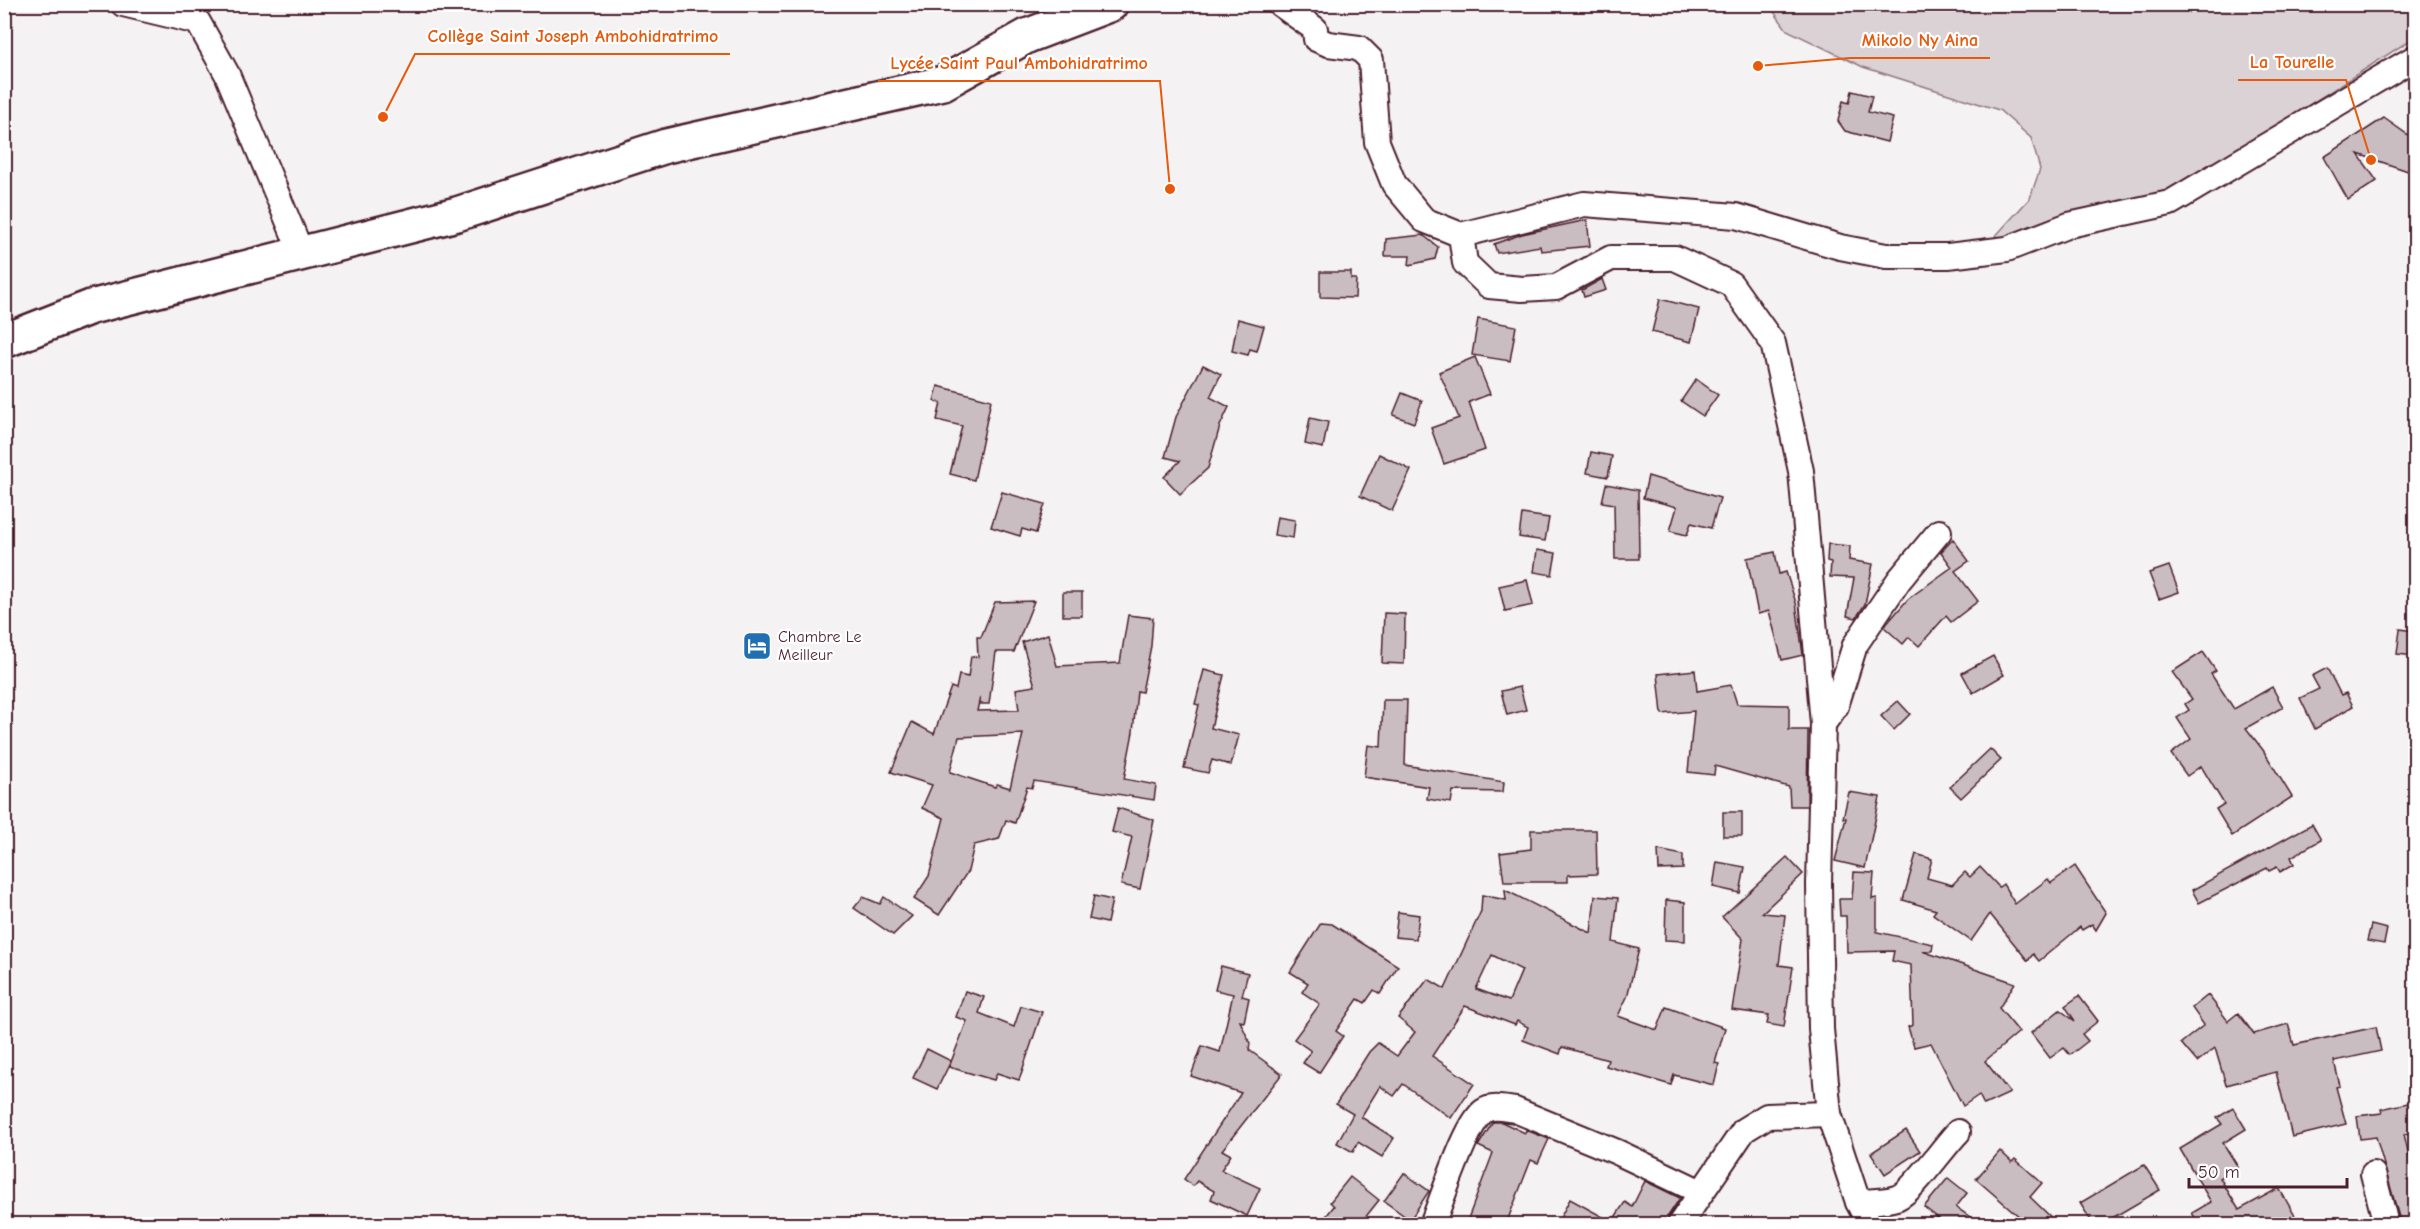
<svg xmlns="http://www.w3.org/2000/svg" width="2420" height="1229" viewBox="0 0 2420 1229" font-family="'Comic Neue',sans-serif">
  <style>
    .green { fill: #dbd2d5; stroke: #927880; stroke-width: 1.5 }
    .building { fill: #cabdc1; stroke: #4a1f2b; stroke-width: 1.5; fill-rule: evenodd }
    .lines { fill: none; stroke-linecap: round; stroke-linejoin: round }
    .street-casing { stroke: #4a1f2b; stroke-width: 28 }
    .secondary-casing { stroke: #4a1f2b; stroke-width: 38 }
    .street { stroke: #fff; stroke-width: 24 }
    .secondary { stroke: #fff; stroke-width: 33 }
    .labels { text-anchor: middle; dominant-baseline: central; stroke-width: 4.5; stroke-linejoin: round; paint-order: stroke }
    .poi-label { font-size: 16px; fill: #4a1f2b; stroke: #fff; text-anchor: start }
    .leader { fill: none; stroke: #e8590c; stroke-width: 2 }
    .callout-dot { fill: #e8590c; stroke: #fff; stroke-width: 2 }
    .callout-label { font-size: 18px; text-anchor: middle; font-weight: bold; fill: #e8590c; stroke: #fff; stroke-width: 4.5; stroke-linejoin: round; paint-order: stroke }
  </style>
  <rect width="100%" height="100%" fill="#f4f2f2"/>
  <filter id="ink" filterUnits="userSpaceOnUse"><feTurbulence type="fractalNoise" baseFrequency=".0167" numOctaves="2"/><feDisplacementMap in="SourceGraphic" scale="12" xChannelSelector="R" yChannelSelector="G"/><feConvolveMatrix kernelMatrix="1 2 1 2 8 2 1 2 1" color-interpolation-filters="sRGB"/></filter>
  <g filter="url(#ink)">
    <!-- green -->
    <path class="green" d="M1769,5H2415V37L2174,192L2003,244L1991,241L2030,198L2040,169L2031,138L1999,110L1863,67L1787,30Z"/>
    <!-- building -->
    <g class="building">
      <path d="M1852,91L1872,96L1868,112L1893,118L1887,142L1845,131L1838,121L1843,101L1849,103Z"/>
      <path d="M2384,118L2415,140V164L2411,172L2358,154L2377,181L2348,200L2324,157Z"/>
      <path d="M1587,220L1590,246L1541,251L1540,246L1497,253L1494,244L1522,234Z"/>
      <path d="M1423,235L1438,247L1435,259L1409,265L1410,256H1385L1386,239Z"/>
      <path d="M1320,272H1351V279H1356L1355,298L1320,297Z"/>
      <path d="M1602,279L1606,290L1584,297L1582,290Z"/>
      <path d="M1660,299L1699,309L1691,342L1652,332Z"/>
      <path d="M1238,319L1264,326L1257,351L1250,349L1248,355L1232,351Z"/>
      <path d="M1478,319L1516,326L1510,361L1472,355Z"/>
      <path d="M1475,357L1490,394L1469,402L1485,450L1444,464L1431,428L1459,418L1439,372Z"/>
      <path d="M1203,365L1221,374L1210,397L1229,407L1220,426L1208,468L1180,494L1164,477L1180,461L1165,457L1176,417Z"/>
      <path d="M1696,379L1718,395L1703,416L1681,401Z"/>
      <path d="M938,386L991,400L974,480L950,474L962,426L937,420L941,403L934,401Z"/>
      <path d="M1402,393L1422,401L1414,423L1393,415Z"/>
      <path d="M1310,418L1328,422L1323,448L1305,444Z"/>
      <path d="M1591,452L1612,456L1608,477L1587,473Z"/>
      <path d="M1379,454L1411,470L1392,511L1360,496Z"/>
      <path d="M1648,476L1720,498L1711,528L1691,523L1687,535L1670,531L1677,507L1643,498Z"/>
      <path d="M1606,484L1638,490L1639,559H1615L1614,504L1602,502Z"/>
      <path d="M1002,492L1045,504L1036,533L1022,529L1020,536L991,527Z"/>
      <path d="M1522,514L1549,518L1545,541L1519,537Z"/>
      <path d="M1277,517L1295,520L1293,538L1274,535Z"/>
      <path d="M1953,539L1969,561L1955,571L1978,601L1951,622L1946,616L1919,646L1909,637L1903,644L1884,627L1908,599L1952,567L1941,552Z"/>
      <path d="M1828,544L1850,546L1849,560L1873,564L1865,604L1856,618L1847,616L1854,578L1830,577L1831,562L1827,561Z"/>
      <path d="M1537,550L1556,553L1552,575L1534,572Z"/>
      <path d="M1775,552L1779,574L1786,572L1796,603L1803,655L1782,660L1769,611L1758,614L1747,558Z"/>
      <path d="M2169,566L2179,592L2159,599L2149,573Z"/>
      <path d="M1527,580L1533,605L1505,611L1499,586Z"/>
      <rect x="1063" y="592" width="19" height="24"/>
      <path d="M1034,601L1014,652H996L989,704H980V697L977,711L1019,710L1016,689L1035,686L1022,642L1048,634L1057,666L1120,663L1128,615L1153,618L1151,646L1142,692L1137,691L1133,732L1124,779L1156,785L1154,800L1034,781L1032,788L1027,787L1015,823L1006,820L999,839L974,845L968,871L939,915L914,899L929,876L944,818L922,808L932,785L891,772L912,722L934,734L951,687L956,689L959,675L968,677L971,656L978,657L977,637H981L995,602ZM1023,734L1010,788L997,784L995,787L950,772L959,737Z"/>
      <path d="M1384,613L1405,614L1404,664L1382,663Z"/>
      <path d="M2400,629L2415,631V656L2397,654Z"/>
      <path d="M2203,652L2216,671L2211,674L2234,709L2272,687L2283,707L2246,728L2263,750L2292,797L2232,836L2216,809L2224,804L2201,766L2187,776L2171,754L2191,739L2177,718L2189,710L2185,704L2192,699L2172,672Z"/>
      <path d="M1993,656L2004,675L1973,693L1962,673Z"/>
      <path d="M2327,668L2341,695L2346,693L2353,706L2315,729L2300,698L2319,689L2312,676Z"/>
      <path d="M1204,670L1224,675L1211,728L1239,735L1231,765L1212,760L1208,773L1184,768L1199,705L1195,704Z"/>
      <path d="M1695,670L1697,691L1731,685L1737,704L1789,705V730H1808L1807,806H1790L1789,787L1715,766L1714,775L1688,772L1694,711L1662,714L1658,674Z"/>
      <path d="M1520,687L1526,710L1507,715L1501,691Z"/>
      <path d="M1383,700H1407L1405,765L1504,782L1503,792L1453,791L1451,803L1427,799L1429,787L1364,777L1368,745L1381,747Z"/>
      <path d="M1898,701L1910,714L1894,730L1881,716Z"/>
      <path d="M1990,749L2001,760L1961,798L1950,787Z"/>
      <path d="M1849,792L1880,797L1865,868L1835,861L1846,818H1843Z"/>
      <path d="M1118,808L1154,820L1140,889L1121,885L1132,837L1112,832Z"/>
      <rect x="1723" y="812" width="19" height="24"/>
      <path d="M2312,824L2321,840L2291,857L2294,864L2280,872L2277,867L2269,871L2267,868L2199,903L2192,890Z"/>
      <path d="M1531,830H1596L1597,874L1568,875V882H1504L1500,853L1531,849Z"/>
      <path d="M1658,850L1683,855V869L1659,870Z"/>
      <path d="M1916,854L1932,859L1927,878L1952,885L1965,872L1970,877L1980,867L1999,887L2003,884L2015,904L2048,879L2051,883L2075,866L2106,913L2096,930L2092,924L2082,930L2080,927L2039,961L2033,954L2028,961L1990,914L1971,941L1933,914L1936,910L1903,900Z"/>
      <path d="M1787,857L1803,874L1762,913L1785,915L1779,965L1793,967L1784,1027L1767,1024L1769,1015L1732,1010L1743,939L1722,917Z"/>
      <path d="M1717,862L1745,867L1740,893L1713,887Z"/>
      <path d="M1854,872L1874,873L1872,899L1877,898V932L1933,944L1932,951H1922L2015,983L1999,1008L2019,1032L1985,1061L2010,1093L1984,1105L1979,1095L1963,1106L1931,1043L1914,1047L1908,1027L1913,1025L1911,965L1892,961L1894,951L1847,952L1846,916H1840L1839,899H1852Z"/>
      <path d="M1505,890L1591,933L1595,896L1618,898L1613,942L1639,949L1627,997L1618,1016L1657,1030L1666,1007L1725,1028L1715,1063L1719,1064L1714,1085L1674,1075L1671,1085L1606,1066L1608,1060L1562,1047L1560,1054L1523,1040L1528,1027L1517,1021L1515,1025L1465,1006L1432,1056L1474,1084L1451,1118L1403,1084L1394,1096L1380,1086L1361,1117L1394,1138L1382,1157L1358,1142L1353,1152L1337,1143L1353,1114L1336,1104L1369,1052L1378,1043L1397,1056L1415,1032L1398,1018L1428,979L1445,989L1481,911L1482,895L1506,900ZM1492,955L1522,970L1509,1001L1476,989Z"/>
      <path d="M1094,896L1112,900L1107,923L1089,919Z"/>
      <path d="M863,897L880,904L884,897L912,916L893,935L854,908Z"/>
      <path d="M1666,900L1685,902V941L1665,940Z"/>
      <path d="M1398,912L1419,915L1416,939L1395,937Z"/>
      <path d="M1321,923L1332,924L1398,966L1380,994L1374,990L1365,1003L1358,999L1336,1031L1343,1036L1319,1073L1303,1063L1311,1051L1294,1039L1320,1004L1302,992L1308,983L1290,972Z"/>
      <path d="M2371,925L2387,929L2384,944L2367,941Z"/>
      <path d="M1221,966L1248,973L1242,996L1249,998L1244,1022L1240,1021L1250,1043L1249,1050L1282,1074L1222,1150L1231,1155L1221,1170L1260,1188L1247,1216L1211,1199L1214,1191L1197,1181L1193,1186L1184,1179L1241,1093L1191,1076L1202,1046L1220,1052L1233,994L1215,990Z"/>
      <path d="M965,991L984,997L979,1013L1014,1027L1021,1006L1042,1012L1019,1080L997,1073L994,1080L949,1067L967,1021L956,1017Z"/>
      <path d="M2208,995L2228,1021L2238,1013L2254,1034L2288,1024L2294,1045L2376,1027L2381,1051L2334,1061L2340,1086L2336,1087L2346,1124L2292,1137L2276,1072L2226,1085L2215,1048L2197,1062L2181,1043L2204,1025L2192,1008Z"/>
      <path d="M2079,996L2098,1021L2082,1034L2088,1041L2070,1055L2064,1048L2050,1058L2031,1033L2060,1010L2075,1021L2065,1006Z"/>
      <path d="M927,1049L951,1061L937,1089L913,1078Z"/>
      <path d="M2413,1102L2415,1132L2404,1134L2415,1181V1224H2401L2376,1137L2360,1139L2357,1116L2382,1113L2381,1109Z"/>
      <path d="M2233,1108L2246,1129L2223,1143L2238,1167L2220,1178L2239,1210L2279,1188L2295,1216L2280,1224H2199L2192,1213L2211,1202L2180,1149L2222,1124L2217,1118Z"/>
      <path d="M1493,1122H1502L1525,1133L1526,1130L1549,1139L1538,1163L1531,1160L1506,1224H1466L1493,1153L1478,1146Z"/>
      <path d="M1906,1130L1920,1151L1885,1174L1871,1153Z"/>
      <path d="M2000,1151L2012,1162L2015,1159L2042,1183L2030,1197L2058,1224H2028L1976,1179Z"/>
      <path d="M2144,1165L2160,1190L2102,1224H2093L2080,1203Z"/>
      <path d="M1404,1173L1429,1191L1410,1220L1384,1201Z"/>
      <path d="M1350,1177L1379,1200L1360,1224H1320L1334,1206L1330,1202Z"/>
      <path d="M1948,1178L1967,1193L1956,1207L1980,1224H1946L1924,1207Z"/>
      <path d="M1645,1181L1680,1198L1668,1216L1666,1224H1557L1570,1199L1612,1222L1625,1202L1632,1207Z"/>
    </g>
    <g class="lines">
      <!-- street casing -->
      <g class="street-casing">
        <g id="street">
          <path d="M123,4L198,22L227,74L301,252"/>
          <path d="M1280,4L1315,29L1316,39L1328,44L1359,48L1371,60L1377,142L1394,184L1424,220L1461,235L1584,204L1736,216L1840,247L1886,256H1948L2007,249L2069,225L2170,203L2416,57"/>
          <path d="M1461,235L1465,263L1489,286L1522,289L1556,287L1611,258H1675L1731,284L1773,343L1801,471L1823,724L1819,884L1821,1029L1829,1114L1858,1202L1869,1224"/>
          <path d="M1823,724L1836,706L1855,645L1899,580L1939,532"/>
          <path d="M2373,1174L2386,1224"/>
          <path d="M1858,1202C1870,1201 1885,1202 1896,1198C1911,1194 1944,1146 1958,1132"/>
          <path d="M1432,1224C1442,1201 1466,1123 1484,1111C1492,1105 1506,1109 1515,1110L1617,1152L1701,1192"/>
          <path d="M1680,1224L1744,1130L1767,1116L1829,1114"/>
        </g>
      </g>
      <!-- secondary casing -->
      <g class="secondary-casing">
        <path id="secondary" d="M4,341L91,307L457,214L666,146L943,83L1027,36L1111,4"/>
      </g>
      <!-- street -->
      <use href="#street" class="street"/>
      <!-- secondary -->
      <use href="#secondary" class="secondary"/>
    </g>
  </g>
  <!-- icons -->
  <defs>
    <g id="hotel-square" transform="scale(1.5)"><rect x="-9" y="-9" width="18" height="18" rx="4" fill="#1f6fb2" stroke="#fff"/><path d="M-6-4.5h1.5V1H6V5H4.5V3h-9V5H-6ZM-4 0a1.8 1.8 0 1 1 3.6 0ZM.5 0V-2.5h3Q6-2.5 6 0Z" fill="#fff"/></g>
  </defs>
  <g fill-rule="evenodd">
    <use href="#hotel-square" x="757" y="646"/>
  </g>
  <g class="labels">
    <!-- poi labels -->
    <g class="poi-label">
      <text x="778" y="637">Chambre Le<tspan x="778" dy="18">Meilleur</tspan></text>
    </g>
  </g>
  <!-- callouts -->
  <path class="leader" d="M383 117L415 54H730M1758 66L1850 58H1990M2371 160L2346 80H2238M1170 189L1160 81H878"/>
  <g class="callout-dot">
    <circle cx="383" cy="117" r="6"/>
    <circle cx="1758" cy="66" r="6"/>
    <circle cx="2371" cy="160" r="6"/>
    <circle cx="1170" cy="189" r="6"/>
  </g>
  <g class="callout-label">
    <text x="573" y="42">Collège Saint Joseph Ambohidratrimo</text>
    <text x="1920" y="46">Mikolo Ny Aina</text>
    <text x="2292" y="68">La Tourelle</text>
    <text x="1019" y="69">Lycée Saint Paul Ambohidratrimo</text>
  </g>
  <!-- margin -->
  <rect width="2420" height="1229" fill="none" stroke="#fff" stroke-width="24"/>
  <rect x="12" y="12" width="2396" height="1205" fill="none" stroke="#4a1f2b" stroke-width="2" filter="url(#ink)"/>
  <!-- scale -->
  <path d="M2189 1178v9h158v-9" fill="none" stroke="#4a1f2b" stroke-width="3"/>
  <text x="2198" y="1178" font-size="18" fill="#4a1f2b" stroke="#ffffff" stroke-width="4.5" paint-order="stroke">50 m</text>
</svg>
